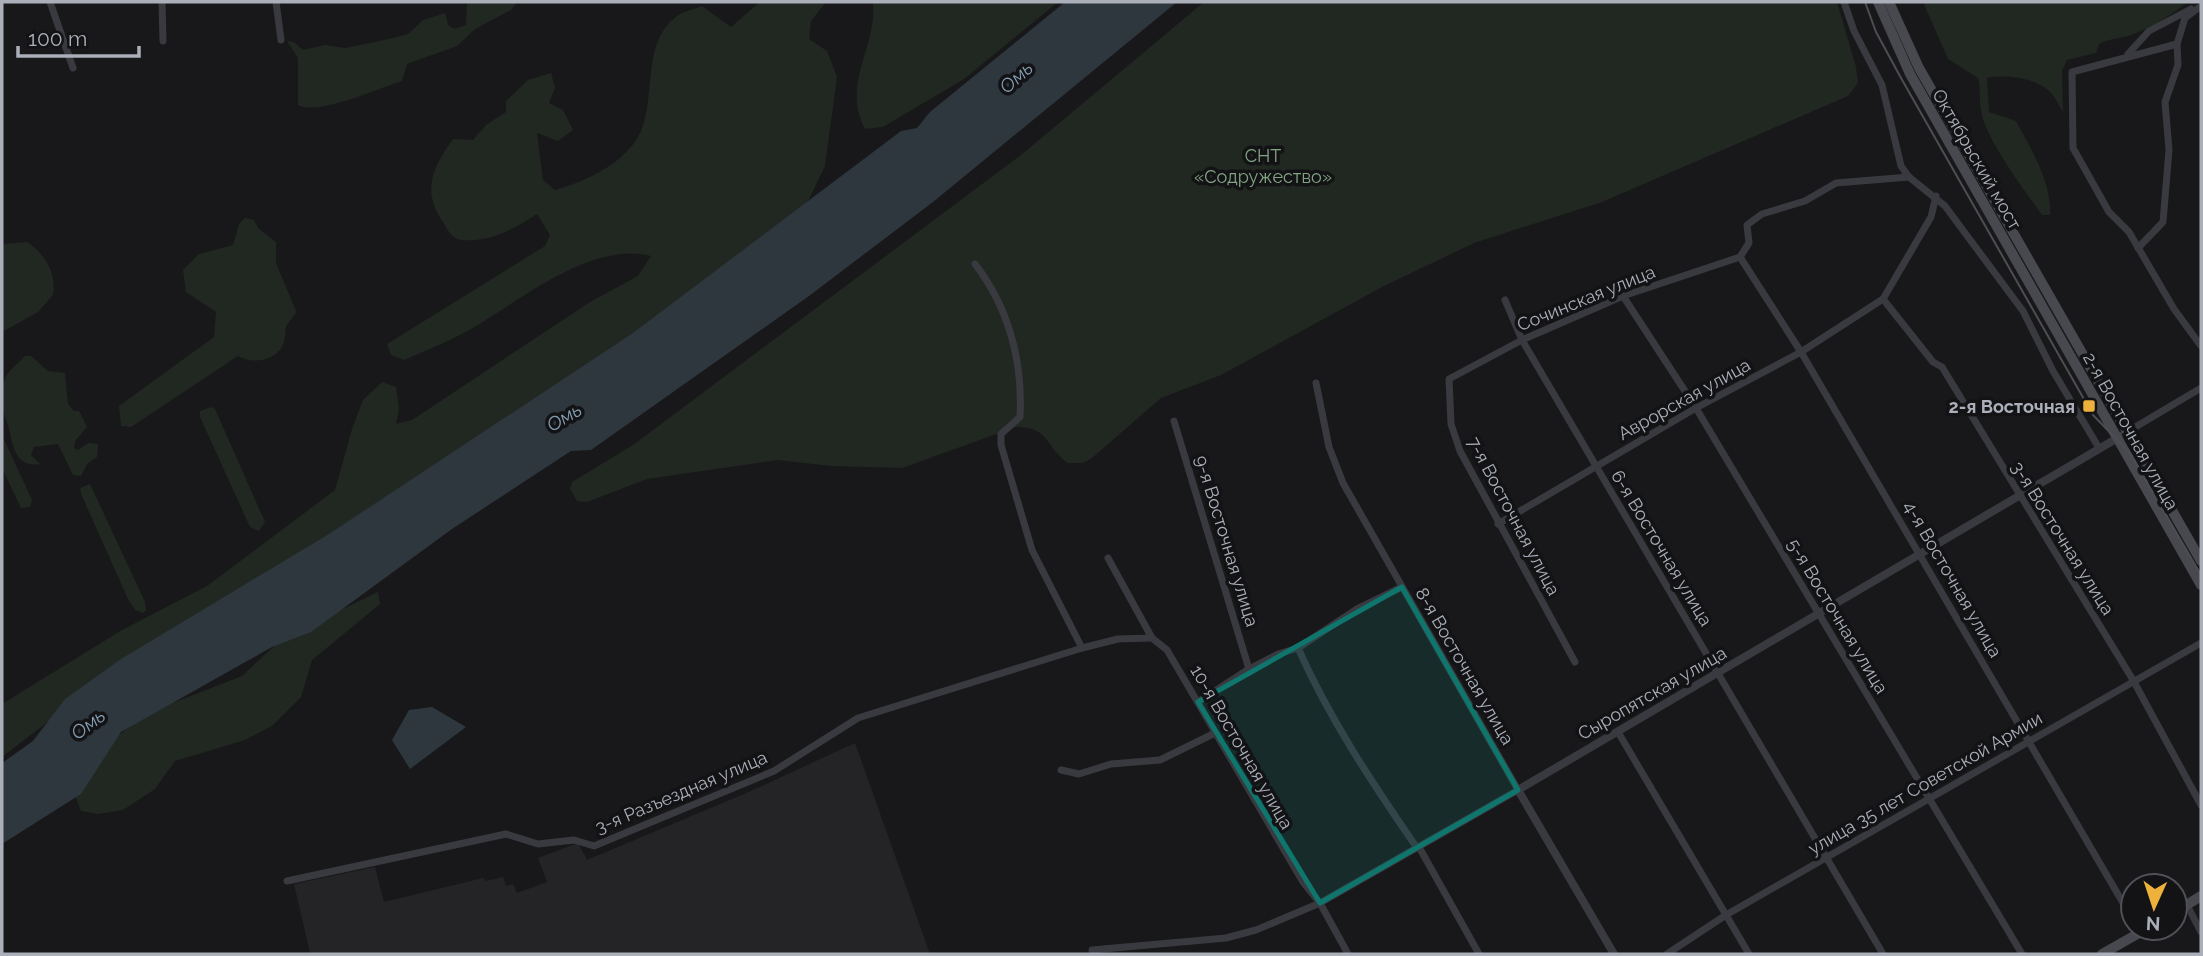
<svg xmlns="http://www.w3.org/2000/svg" width="2203" height="956" viewBox="0 0 2203 956" font-family="Raleway,sans-serif">
  <style>
    .built { fill: #242427 }
    .green { fill: #202821 }
    .water { fill: #2e373e }
    .lines { fill: none; stroke-linecap: round; stroke-linejoin: round }
    .minor { stroke: #393a3f; stroke-width: 7 }
    .tertiary { stroke: #393a3f; stroke-width: 8 }
    .secondary { stroke: #47494f; stroke-width: 10 }
    .tram { stroke: #4c4e54; stroke-width: 2 }
    .marked { fill: #0f766e; fill-opacity: 0.2; stroke: #0f766e; stroke-width: 5; stroke-linejoin: round }
    .poi-dot { fill: #eeb13c; stroke: #131315; stroke-width: 2.5 }
    .labels { text-anchor: middle; dominant-baseline: central; stroke-width: 7; stroke-linejoin: round; paint-order: stroke }
    .park-label { font-size: 18px; fill: #82a484; stroke: #131315 }
    .street-label { font-size: 18px; fill: #aaafb9; stroke: #131315 }
    .poi-label { font-size: 18px; font-weight: bold; fill: #aaafb9; stroke: #131315; text-anchor: end }
    .water-label { font-size: 19px; font-style: italic; fill: #839db3; stroke: #131315 }
  </style>
  <rect width="100%" height="100%" fill="#18181a"/>
  <!-- built -->
  <path class="built" d="M855,743L930,954L310,953L294,884L375,867L384,902L483,878L486,881L503,877L506,886L513,884L517,893L547,882L538,858L578,843L587,860L751,791Z"/>
  <!-- green -->
  <g class="green">
    <path d="M467,2H517L511,10L475,29L457,46L407,64L402,81C379,88 318,116 298,105V58L287,41L294,42L303,50L325,45L345,48L389,39L408,34L423,20L445,13L448,25L454,29L466,25Z"/>
    <path d="M760,2H826L811,21L809,39L827,51L837,77L825,166L798,222L760,256L88,691L2,757V704L122,630L207,586L335,490L352,429L363,400L382,382L396,387L399,409L396,424L412,420L590,302L638,276L651,256C586,240 513,308 458,336C440,345 422,352 404,360L391,355L387,344L545,246L550,235L537,214C514,229 490,243 461,240C452,239 447,229 443,222C421,191 433,167 453,139L473,140L486,125L506,112V101L528,80L551,73L555,88L549,103L563,110L573,130L558,141L537,133L543,180L555,190C587,181 631,161 643,126C655,90 643,41 677,16C684,11 695,9 702,6L731,27Z"/>
    <path d="M873,2H1058L964,79L883,127L865,129C841,84 877,48 873,2Z"/>
    <path d="M1204,2H1837L1856,67L1858,83L1848,96L1602,202L1474,243L1384,286L1221,375L1161,398L1092,458L1083,463H1068C1046,449 1050,426 1016,427L902,468L831,466L778,460L647,479L587,502L577,501L570,489L572,482L633,445L1021,155Z"/>
    <path d="M1923,2H2188C2171,15 2151,28 2131,35C2120,39 2110,38 2099,44L2096,53L2067,60L2062,71L2063,112C2059,106 2056,98 2051,93C2038,78 2005,74 1987,78L1989,112L2016,121C2031,149 2052,182 2050,215H2042C2025,191 1984,137 1981,110C1979,99 1981,89 1978,78L1948,59Z"/>
    <path d="M245,218L254,220L258,228L276,242V263L296,311C295,317 290,319 287,325C284,330 286,336 284,342C278,361 253,365 238,356L131,427L121,426L119,406L214,337L216,312L186,292L183,270L199,254L233,245L239,224Z"/>
    <path d="M27,242C44,253 57,273 53,295L38,312L2,332V244Z"/>
    <path d="M25,356H31L48,371L65,373L68,404L74,411H79L87,427L75,441L74,448L78,450L88,443L98,444L97,457L87,464L81,476L73,475L58,444L34,447L31,455L40,464C19,468 13,450 10,433C7,417 0,413 2,391C5,369 14,369 25,356Z"/>
    <path d="M211,407L215,409L265,522L259,531L250,527L200,417V411Z"/>
    <path d="M2,435L32,500L30,507L21,508L2,468Z"/>
    <path d="M90,484L145,602L146,610L143,613L135,610L128,599L82,496L80,488Z"/>
    <path d="M378,592L380,604L312,660L301,697L272,726L245,740L175,761L155,789L123,810L98,814L81,811L74,793L100,750L147,713L242,676L284,637Z"/>
  </g>
  <!-- water -->
  <g class="water">
    <path d="M1065,2H1177L933,202L809,296L591,450L571,451L452,529L311,632L272,647L121,732L81,794L2,844V763L33,741L65,699L121,659L329,534L633,333L901,131L917,128L930,112Z"/>
    <path d="M432,707L466,727L410,769L392,740L409,710Z"/>
  </g>
  <g class="lines">
    <!-- minor -->
    <g class="minor">
      <path d="M50,2L73,68"/>
      <path d="M162,2L163,41"/>
      <path d="M276,2L281,40"/>
      <path d="M1844,2L1854,31L1882,85L1901,166L1909,177L1945,206L2023,311L2053,371L2099,448"/>
      <path d="M2177,44L2072,72L2073,148L2109,212L2129,232L2174,309L2201,346"/>
      <path d="M2128,54L2149,31L2191,9"/>
      <path d="M2138,248L2163,222L2169,150L2165,102L2178,65L2177,44L2185,18L2201,6"/>
      <path d="M1740,257L1801,352L2133,920"/>
      <path d="M1740,257L1749,243L1747,225L1762,214L1805,201L1836,183L1909,177"/>
      <path d="M975,264C1009,308 1023,362 1020,417L1001,434V445L1032,550L1082,648"/>
      <path d="M1623,296L1696,408L2022,954"/>
      <path d="M1883,299L1933,362L1942,367L2133,680L2201,805"/>
      <path d="M1505,300L1522,340L1596,466L1883,954"/>
      <path d="M1174,421L1249,669"/>
      <path d="M2127,432L2201,388"/>
      <path d="M1498,524L1696,408L1801,352L1883,299L1931,217L1936,196"/>
      <path d="M1108,558L1152,638L1167,650L1303,882L1320,903L1348,954"/>
      <path d="M1298,648C1330,720 1373,784 1417,848"/>
      <path d="M1575,662L1460,451L1451,424L1449,379L1522,340L1623,296L1740,257"/>
      <path d="M1198,702L1249,669L1278,654L1298,648L1357,609L1402,587"/>
      <path d="M1618,732L1749,954"/>
      <path d="M1061,770L1079,774L1111,764L1160,760L1215,733"/>
      <path d="M1419,847L1479,954"/>
      <path d="M287,881L506,834L538,844L574,840L594,846L774,771L858,718L1082,648L1118,639L1152,638"/>
      <path d="M2187,905L2201,932"/>
      <path d="M1092,950L1226,938L1256,930L1320,903L1518,790L1343,483L1329,447L1316,383"/>
      <path d="M1667,954L1726,915L2201,643"/>
    </g>
    <!-- tertiary -->
    <path class="tertiary" d="M1614,954L1518,790L2121,436"/>
    <!-- secondary -->
    <g class="secondary">
      <path d="M1878,2L1910,74L2201,585"/>
      <path d="M1889,2L1919,68L2201,561"/>
      <path d="M2175,912L2201,896"/>
      <path d="M2102,954L2148,928"/>
    </g>
    <!-- tram -->
    <path class="tram" d="M1865,2L1876,32L1901,78L2093,415L2130,453L2201,575"/>
  </g>
  <!-- marked area -->
  <path class="marked" d="M1402,587L1518,790L1320,903L1198,702Z"/>
  <!-- markers -->
  <rect class="poi-dot" x="2082" y="399" width="14" height="14" rx="3.5"/>
  <g class="labels">
    <!-- park labels -->
    <g class="park-label">
      <text x="1263" y="155">СНТ<tspan x="1263" dy="21">«Содружество»</tspan></text>
    </g>
    <!-- street labels -->
    <g class="street-label">
      <text transform="translate(1977 159) rotate(60)">Октябрьский мост</text>
      <text transform="translate(1586 298) rotate(-22)">Сочинская улица</text>
      <text transform="translate(1684 399) rotate(-29)">Аврорская улица</text>
      <text transform="translate(2131 431) rotate(61)">2-я Восточная улица</text>
      <text transform="translate(1514 516) rotate(62)">7-я Восточная улица</text>
      <text transform="translate(2063 538) rotate(58)">3-я Восточная улица</text>
      <text transform="translate(1227 541) rotate(73)">9-я Восточная улица</text>
      <text transform="translate(1662 548) rotate(59)">6-я Восточная улица</text>
      <text transform="translate(1953 579) rotate(60)">4-я Восточная улица</text>
      <text transform="translate(1838 616) rotate(59)">5-я Восточная улица</text>
      <text transform="translate(1465 666) rotate(60)">8-я Восточная улица</text>
      <text transform="translate(1652 693) rotate(-30)">Сыропятская улица</text>
      <text transform="translate(1242 747) rotate(60)">10-я Восточная улица</text>
      <text transform="translate(1925 783) rotate(-30)">улица 35 лет Советской Армии</text>
      <text transform="translate(681 792) rotate(-23)">3-я Разъездная улица</text>
    </g>
    <!-- poi labels -->
    <g class="poi-label">
      <text x="2075" y="406">2-я Восточная</text>
    </g>
    <!-- water labels -->
    <g class="water-label">
      <text transform="translate(1016 77) rotate(-42)">Омь</text>
      <text transform="translate(564 417) rotate(-31)">Омь</text>
      <text transform="translate(88 724) rotate(-37)">Омь</text>
    </g>
  </g>
  <!-- border -->
  <rect width="2203" height="956" fill="none" stroke="#aaafb9" stroke-width="7"/>
  <!-- north arrow -->
  <g transform="translate(2154 907) rotate(183)"><circle r="33" fill="#131315" stroke="#4f5157" stroke-width="2"/>
  <path d="M0-5L12 26L0 18L-12 26Z" fill="#eeb13c"/>
  <text y="-10" font-size="19" font-weight="bold" text-anchor="middle" fill="#aaafb9">N</text>
  </g>
  <!-- scale -->
  <path d="M18 46v10h121v-10" fill="none" stroke="#aaafb9" stroke-width="3.5"/>
  <text x="28" y="46" font-size="21" fill="#aaafb9" stroke="#131315" stroke-width="5" paint-order="stroke">100 m</text>
</svg>
